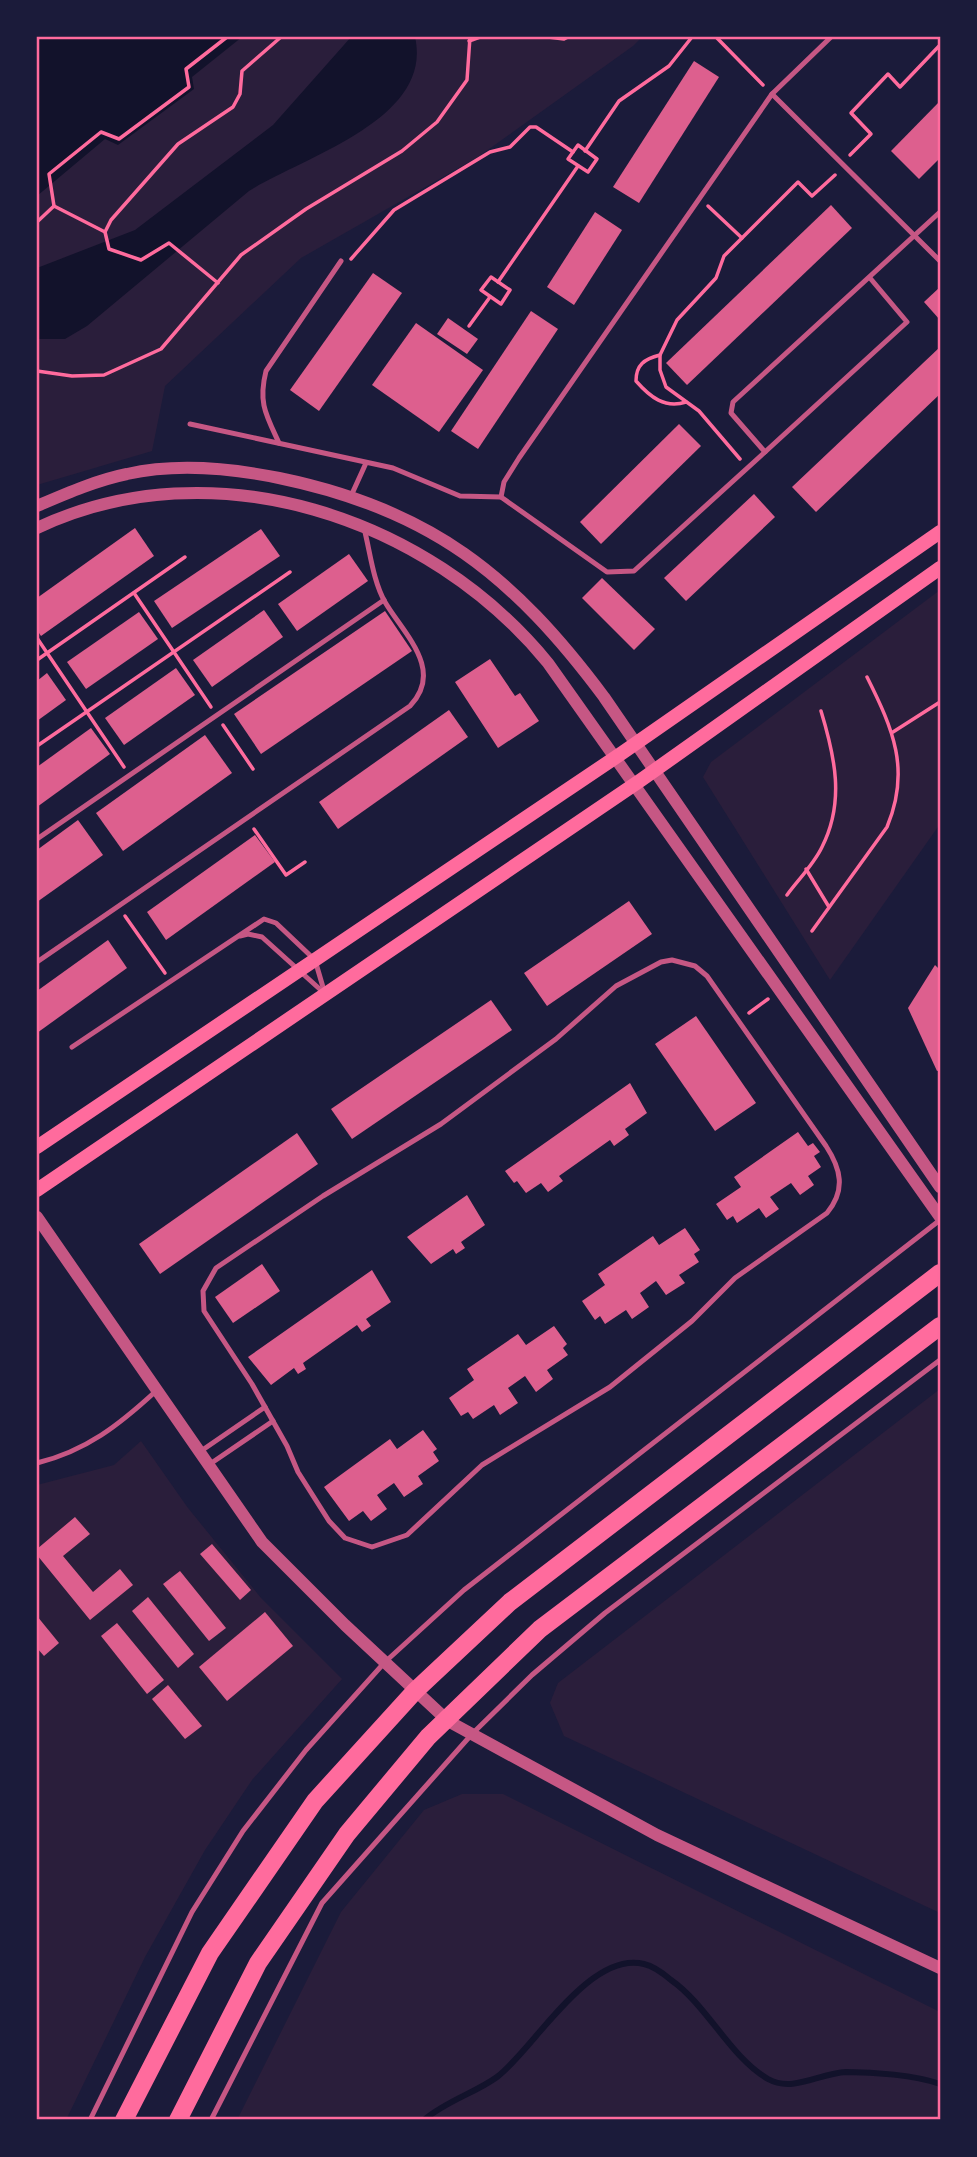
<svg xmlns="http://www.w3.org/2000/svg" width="977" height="2157" viewBox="0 0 977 2157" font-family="Ubuntu,sans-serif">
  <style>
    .green { fill: #2a1e3b }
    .water { fill: #12122b }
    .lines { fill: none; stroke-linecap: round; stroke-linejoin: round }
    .stream { stroke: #12122b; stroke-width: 6 }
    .building { fill: #dd5f8e }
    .path { stroke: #ff6b9d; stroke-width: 3.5 }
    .service { stroke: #c65784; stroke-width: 5 }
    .tertiary { stroke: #c65784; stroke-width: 12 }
    .secondary { stroke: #ff6b9d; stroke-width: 14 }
    .primary { stroke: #ff6b9d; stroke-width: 18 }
    .neatline { fill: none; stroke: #ff6b9d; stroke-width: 2.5 }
  </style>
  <rect width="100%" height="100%" fill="#1b1b3a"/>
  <!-- green -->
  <g class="green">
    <path d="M37,37H642L633,46L478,157L301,258L165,386L152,451L37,485Z"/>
    <path d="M940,590V824L830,980L703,777L711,762Z"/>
    <path d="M940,1389V1913L564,1736L550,1703L558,1683Z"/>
    <path d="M141,1441L188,1508L261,1598L342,1679L252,1780L205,1850L145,1957L66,2120H37V1485L114,1465Z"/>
    <path d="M462,1794H503L940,2012V2120H237L341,1912L424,1810Z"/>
  </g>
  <!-- water -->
  <g class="water">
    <path d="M37,37H242L192,77L194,89L118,145L105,139L37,196Z"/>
    <path d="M351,37H415C434,120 302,157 249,191L87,326L65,339H37V268L135,230L273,125Z"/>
  </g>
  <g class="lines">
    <!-- stream -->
    <path class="stream" d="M424,2120C446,2101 475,2093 497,2077C533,2050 589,1950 644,1964C653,1966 664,1974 671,1980C707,2005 730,2057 768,2079C793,2093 820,2073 846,2072C873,2072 915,2075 940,2084"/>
  </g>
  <!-- building -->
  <g class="building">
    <path d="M694,61L719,77L639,203L613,187Z"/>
    <path d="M940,101V158L919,179L891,151Z"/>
    <path d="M831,205L852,228L687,385L666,363Z"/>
    <path d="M595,212L622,230L574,305L547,287Z"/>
    <path d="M373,273L402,293L319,411L290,390Z"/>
    <path d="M940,287V320L924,302Z"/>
    <path d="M531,311L558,329L478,449L451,431Z"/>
    <path d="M448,318L478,339L467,354L437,334Z"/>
    <path d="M416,323L483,370L439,432L372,385Z"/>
    <path d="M940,347V394L816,512L792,487Z"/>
    <path d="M679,424L701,446L601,544L580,522Z"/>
    <path d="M754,494L775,517L686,601L664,578Z"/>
    <path d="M135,528L154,556L41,636L37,630V598Z"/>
    <path d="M261,529L280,556L172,628L154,601Z"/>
    <path d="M349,554L368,581L297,631L278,604Z"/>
    <path d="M602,578L655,629L634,650L582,598Z"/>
    <path d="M264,610L283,637L212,687L193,660Z"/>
    <path d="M385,611L412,651L261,754L234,714Z"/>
    <path d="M139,612L158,639L86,689L67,662Z"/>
    <path d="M490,659L515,696L520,693L539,721L498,748L455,682Z"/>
    <path d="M176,668L195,695L124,745L105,718Z"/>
    <path d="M47,673L66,700L37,721V681Z"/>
    <path d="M449,710L468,737L338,829L319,802Z"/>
    <path d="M91,728L110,754L37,807V767Z"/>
    <path d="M205,735L232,773L123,851L96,813Z"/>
    <path d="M78,820L103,855L37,902V850Z"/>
    <path d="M255,835L275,862L166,940L147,912Z"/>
    <path d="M629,901L652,934L547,1006L524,973Z"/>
    <path d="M108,940L127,968L37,1033V991Z"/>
    <path d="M935,965L940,970V1070L937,1071L908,1008Z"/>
    <path d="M491,1000L512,1030L352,1139L331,1109Z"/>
    <path d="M696,1016L756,1103L715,1131L655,1044Z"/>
    <path d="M630,1083L647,1113L625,1129L629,1135L614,1146L610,1140L559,1176L563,1181L548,1192L541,1183L526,1193L517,1181L514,1183L505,1171Z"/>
    <path d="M798,1132L808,1146L813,1143L820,1152L814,1156L821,1167L808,1176L814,1185L800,1195L791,1183L770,1197L779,1209L766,1218L759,1208L737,1223L733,1216L727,1220L716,1204L741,1187L734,1177Z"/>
    <path d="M297,1133L318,1164L160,1274L139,1244Z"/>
    <path d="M467,1195L485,1225L461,1242L465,1248L456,1254L453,1249L431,1264L407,1237Z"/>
    <path d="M685,1228L700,1250L694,1254L699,1262L679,1275L685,1283L666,1295L656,1281L640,1293L649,1307L632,1319L626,1310L605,1324L600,1316L595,1320L582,1301L605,1285L598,1274L653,1236L659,1245Z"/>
    <path d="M262,1264L280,1291L233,1323L215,1297Z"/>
    <path d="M372,1270L391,1302L366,1319L371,1326L362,1332L357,1325L303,1363L306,1369L298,1374L294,1368L271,1385L248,1357Z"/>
    <path d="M554,1326L567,1344L563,1348L568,1355L547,1370L553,1379L536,1392L525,1376L508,1388L518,1403L500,1415L494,1405L473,1419L468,1412L461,1416L449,1398L474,1380L467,1369L518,1334L526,1345Z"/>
    <path d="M423,1430L437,1449L433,1452L439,1461L418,1476L423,1484L404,1497L394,1483L377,1495L387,1509L371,1521L363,1511L349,1521L324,1487L390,1439L397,1449Z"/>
    <path d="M75,1517L90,1534L63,1556L93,1592L120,1569L133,1585L90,1620L37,1555V1549Z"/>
    <path d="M212,1544L251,1590L240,1600L200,1554Z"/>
    <path d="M180,1571L226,1628L209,1641L163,1584Z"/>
    <path d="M148,1597L194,1654L178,1668L132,1611Z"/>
    <path d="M265,1612L293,1646L227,1701L199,1667Z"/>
    <path d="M37,1616L59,1643L44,1656L37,1648Z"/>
    <path d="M117,1623L164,1680L147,1694L101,1636Z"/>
    <path d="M168,1685L202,1726L185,1739L152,1699Z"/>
  </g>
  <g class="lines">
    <!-- path -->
    <g class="path">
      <path d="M548,37L564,39L568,37"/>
      <path d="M716,37L763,85"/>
      <path d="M469,41L480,37"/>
      <path d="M578,145L597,159L588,172L568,159Z"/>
      <path d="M585,151L619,101L669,66L692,37"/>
      <path d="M850,155L871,134L851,113L888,74L900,87L940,45"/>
      <path d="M54,206L49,174L101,132L119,139L189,87L186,69L227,37"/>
      <path d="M708,206L742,238"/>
      <path d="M37,222L54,206L105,232"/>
      <path d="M351,259L394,210L490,152L510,147L530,127H536L573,152"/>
      <path d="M491,277L510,290L501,304L481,290Z"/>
      <path d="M498,282L578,166"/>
      <path d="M218,283L169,243L141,260L109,249L105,232L111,220L178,144L233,107L240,94L242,71L281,37"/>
      <path d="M469,326L490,297"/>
      <path d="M660,355C644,359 636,365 636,381C650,397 665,409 686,402"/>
      <path d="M37,371L72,376L104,375L161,349L241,255L306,209L402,151L437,122L467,80L470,37"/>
      <path d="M740,459L699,411L666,387L660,370V355L677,320L716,278L724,256L798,182L812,196L835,175"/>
      <path d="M134,593L211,707"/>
      <path d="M37,638L124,767"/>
      <path d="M37,660L185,557"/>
      <path d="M223,725L253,769"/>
      <path d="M893,732L940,702"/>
      <path d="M37,746L290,572"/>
      <path d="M254,829L286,875L305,862"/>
      <path d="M806,869L829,907"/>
      <path d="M787,895C798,880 814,864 822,847C845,802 835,757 821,711"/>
      <path d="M125,916L165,973"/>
      <path d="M812,931L887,827C911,770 893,729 867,677"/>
      <path d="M749,1013L768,999"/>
    </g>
    <!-- service -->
    <g class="service">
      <path d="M772,94L940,261"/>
      <path d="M190,424L393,468L460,496L501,497L607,572L634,571L765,452L731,413L733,402L940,212"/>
      <path d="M279,443C266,415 258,403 266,371L341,261"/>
      <path d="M765,452L907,322L870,278"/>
      <path d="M351,496L366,463"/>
      <path d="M501,497L504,482L519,458L772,94L831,37"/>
      <path d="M37,839L384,600"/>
      <path d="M240,936L248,934L262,937L323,992"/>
      <path d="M672,960L695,966L707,976L826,1146C841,1169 846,1190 827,1213L735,1278L692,1321L610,1387L482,1465L407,1535L372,1547L345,1538L329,1521L298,1472L287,1446L252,1384L204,1311L203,1291L216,1268L323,1196L441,1124L556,1039L616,986L661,962Z"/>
      <path d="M37,962L410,706C445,670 403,633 385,602C373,581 370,551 364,528"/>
      <path d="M72,1047L264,919L276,923L315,960L325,994"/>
      <path d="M201,1451L265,1407"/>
      <path d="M37,1463C86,1451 119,1425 156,1391"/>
      <path d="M210,1464L273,1421"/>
      <path d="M90,2120L192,1912L243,1831L306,1750L385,1662L464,1590L940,1220"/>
      <path d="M211,2120L322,1903L472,1734L532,1675L605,1613L940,1360"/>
    </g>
    <!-- tertiary -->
    <g class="tertiary">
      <path d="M37,506C65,494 97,480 127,474C176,463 230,468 279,478C430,509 513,575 604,697L940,1187"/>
      <path d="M37,528C213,445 429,517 548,663L940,1217"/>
      <path d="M37,1217L262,1542L345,1625L448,1721L657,1835L940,1968"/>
    </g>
    <!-- secondary -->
    <g class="secondary">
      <path d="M37,1147L622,753L940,532"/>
      <path d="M37,1190L641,780L940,568"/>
    </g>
    <!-- primary -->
    <g class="primary">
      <path d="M124,2120L210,1953L315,1801L415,1691L510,1602L940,1273"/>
      <path d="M178,2120L258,1963L347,1834L428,1737L540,1629L940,1326"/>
    </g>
  </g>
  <!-- border -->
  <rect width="977" height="2157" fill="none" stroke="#1b1b3a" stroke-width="77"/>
  <rect x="38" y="38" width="901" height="2080" class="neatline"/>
</svg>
